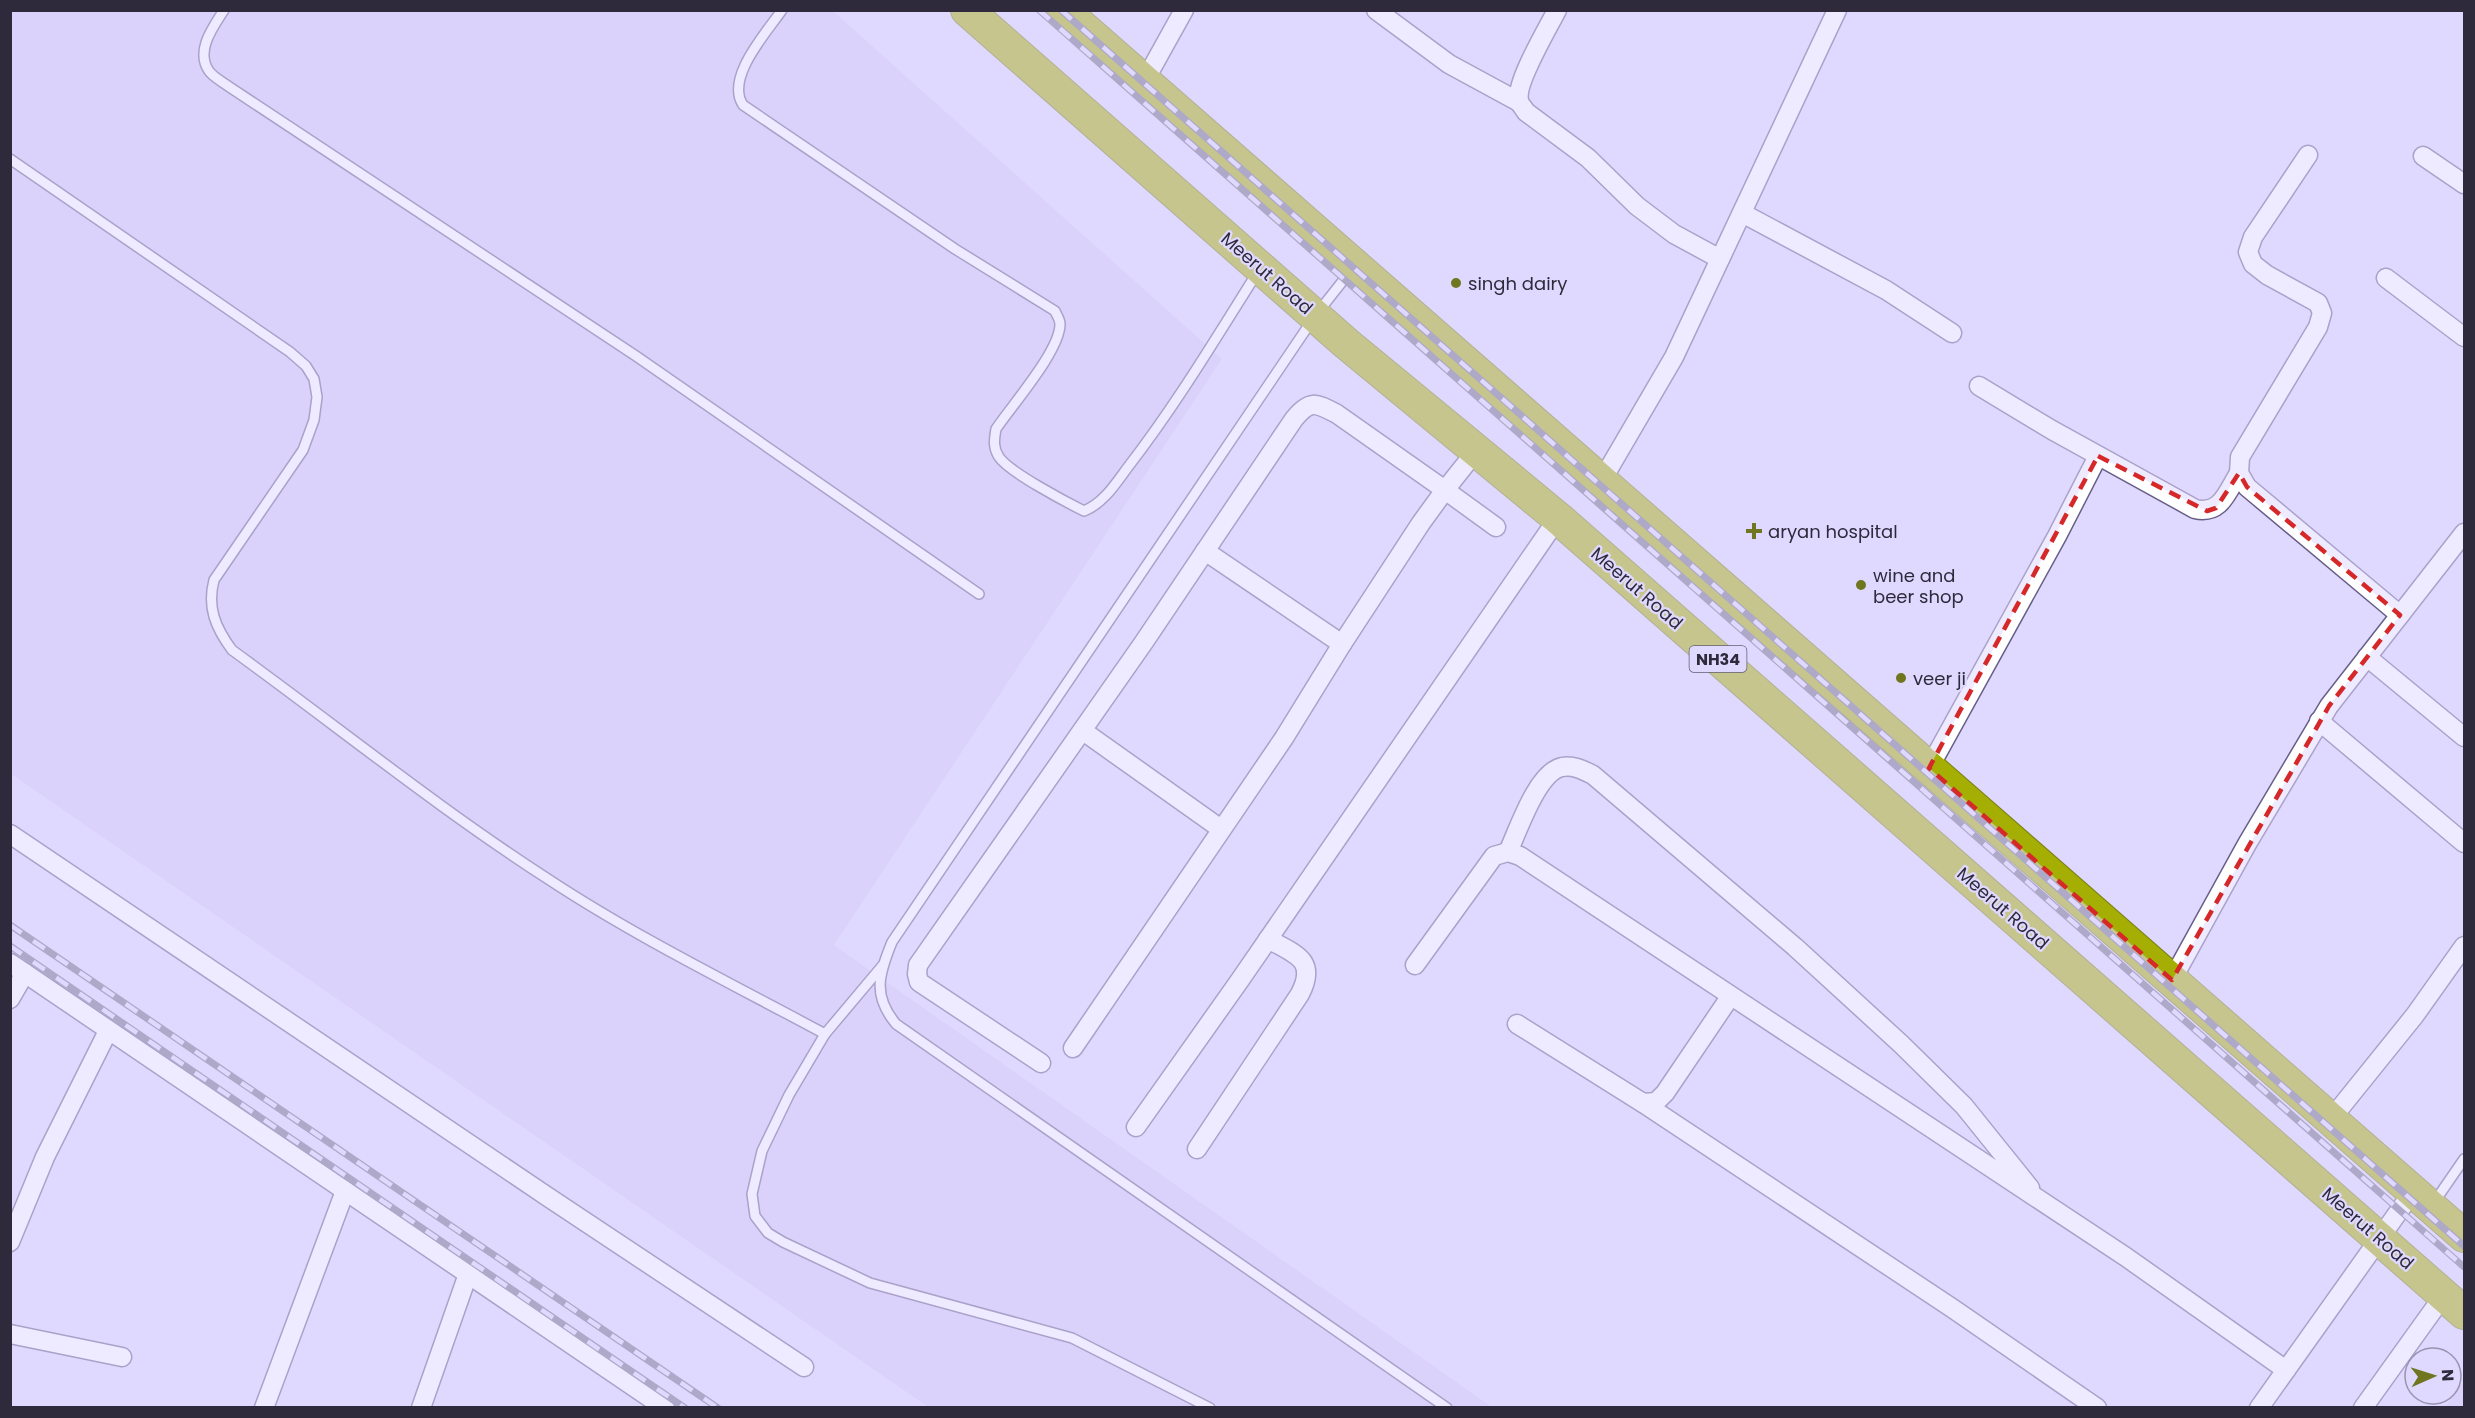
<svg xmlns="http://www.w3.org/2000/svg" width="2475" height="1418" viewBox="0 0 2475 1418" font-family="Poppins,sans-serif">
  <style>
    .built { fill: #d3cbf5 }
    .lines { fill: none; stroke-linecap: round; stroke-linejoin: round }
    .lane-casing { stroke: #685f88; stroke-width: 12 }
    .street-casing { stroke: #685f88; stroke-width: 21 }
    .highway-casing { stroke: #7b8017; stroke-width: 34 }
    .lane { stroke: #fff; stroke-width: 9 }
    .street { stroke: #fff; stroke-width: 18 }
    .highway { stroke: #a4ae03; stroke-width: 32 }
    .rail-casing { stroke: #726d87; stroke-width: 7 }
    .rail { stroke: #e0d9ff; stroke-width: 4.5; stroke-dasharray: 14; stroke-linecap: butt }
    .marked { fill: none; stroke: #d62828; stroke-width: 4.5; stroke-dasharray: 12 8; stroke-linejoin: round }
    .poi-dot { fill: #6f761f; stroke: #e0d9ff; stroke-width: 2 }
    .labels { text-anchor: middle; dominant-baseline: central; stroke-width: 4.5; stroke-linejoin: round; paint-order: stroke }
    .shield { fill: #e0d9ff; stroke: #635e76; stroke-width: 1.5 }
    .shield-label { font-size: 16px; font-weight: bold; fill: #2e2a3c }
    .street-label { font-size: 18px; fill: #2e2a3c; stroke: #e0d9ff }
    .poi-label { font-size: 18px; fill: #2e2a3c; stroke: #e0d9ff; text-anchor: start }
  </style>
  <rect width="100%" height="100%" fill="#e0d9ff"/>
  <!-- built -->
  <g class="built">
    <path d="M11,11H833L1222,359L834,945L1492,1407H928L11,774Z"/>
    <path d="M2464,1381V1407H2445Z"/>
  </g>
  <g class="lines">
    <!-- lane casing -->
    <g class="lane-casing">
      <g id="lane">
        <path d="M224,10C213,27 195,51 209,71C213,77 223,82 228,86L636,356L979,594"/>
        <path d="M782,10C766,33 725,78 743,105L955,249L1055,311C1057,316 1060,319 1060,324C1060,351 1012,405 996,429C994,440 993,448 999,457C1009,472 1066,502 1084,511C1104,503 1116,483 1128,467C1176,405 1216,338 1257,273"/>
        <path d="M10,159L290,352L306,366L314,379L317,397L314,420L303,450L214,580C207,607 215,627 232,650C337,726 438,808 548,879C636,937 732,984 825,1034"/>
        <path d="M1353,268L1315,316L892,942C879,974 872,995 896,1024L1447,1408"/>
        <path d="M883,965L825,1034L789,1095L762,1151L752,1194L755,1216L768,1233L783,1242L870,1283L1072,1338L1210,1408"/>
        <path d="M2433,1204L2464,1159"/>
      </g>
    </g>
    <!-- street casing -->
    <g class="street-casing">
      <g id="street">
        <path d="M1376,10L1449,64L1519,102"/>
        <path d="M1557,10C1548,28 1515,83 1519,100C1519,104 1524,108 1526,112L1588,158L1637,206L1674,234L1720,259"/>
        <path d="M1144,82L1184,10"/>
        <path d="M2308,155L2253,237L2248,252L2253,264L2267,275L2318,303L2322,313L2318,327L2240,457L2239,473L2247,487L2400,615"/>
        <path d="M2423,156L2464,184"/>
        <path d="M1742,213L1886,290L1952,333"/>
        <path d="M2386,278L2464,337"/>
        <path d="M1979,386L2052,430L2195,509C2221,515 2227,492 2239,473"/>
        <path d="M1601,482L1674,357L1837,10"/>
        <path d="M1205,551L1342,644"/>
        <path d="M2367,657L2464,737"/>
        <path d="M2319,721L2464,843"/>
        <path d="M1083,731L1221,829"/>
        <path d="M1929,768L2057,536L2098,456"/>
        <path d="M10,834L548,1197L804,1367"/>
        <path d="M1508,852C1518,831 1537,772 1562,767C1574,765 1583,770 1593,775L1795,947L1901,1044L1964,1106L2030,1188"/>
        <path d="M10,963L665,1408"/>
        <path d="M1415,965L1494,856L1508,852L1520,856L2126,1257L2286,1370"/>
        <path d="M2172,980L2247,844L2329,706L2464,533"/>
        <path d="M10,999L25,973"/>
        <path d="M1517,1024L1643,1103L1656,1102L1665,1093L1730,997"/>
        <path d="M1073,1048L1284,738L1342,644L1421,523L1445,490L1496,527"/>
        <path d="M1041,1063L919,982L917,974L918,965L1144,642L1294,419C1310,399 1316,403 1337,414L1445,490L1476,451"/>
        <path d="M1643,1103L1952,1308L2097,1408"/>
        <path d="M2332,1118L2415,1015L2464,946"/>
        <path d="M1136,1127L1240,980L1558,518"/>
        <path d="M1197,1149L1300,994C1318,959 1294,954 1268,939"/>
        <path d="M10,1242L45,1157L108,1031"/>
        <path d="M10,1334L122,1357"/>
        <path d="M264,1408L345,1191"/>
        <path d="M421,1408L468,1274"/>
        <path d="M2259,1408L2414,1190"/>
        <path d="M2363,1408L2444,1295"/>
      </g>
    </g>
    <!-- highway casing -->
    <g class="highway-casing">
      <g id="highway">
        <path d="M967,10L1347,344L1558,518L2464,1313"/>
        <path d="M1063,10L2464,1236"/>
      </g>
    </g>
    <!-- lane -->
    <use href="#lane" class="lane"/>
    <!-- street -->
    <use href="#street" class="street"/>
    <!-- highway -->
    <use href="#highway" class="highway"/>
    <!-- rail casing -->
    <g class="rail-casing">
      <g id="rail">
        <path d="M1039,10L2464,1267"/>
        <path d="M1061,10L2464,1246"/>
        <path d="M10,925L718,1408"/>
        <path d="M10,946L685,1408"/>
      </g>
    </g>
    <!-- rail -->
    <use href="#rail" class="rail"/>
  </g>
  <!-- marked area -->
  <path d="M0 0H2475V1418H0ZM2098,456L2207,511L2216,508L2239,473L2247,487L2400,615L2329,706L2172,980L1929,768Z" fill="#e0d9ff" fill-opacity=".55" fill-rule="evenodd"/>
  <path class="marked" d="M2098,456L2207,511L2216,508L2239,473L2247,487L2400,615L2329,706L2172,980L1929,768Z"/>
  <!-- markers -->
  <g class="poi-dot">
    <circle cx="1456" cy="283" r="6"/>
    <path d="M1751 522h6v6h6v6h-6v6h-6v-6h-6v-6h6z"/>
    <circle cx="1861" cy="585" r="6"/>
    <circle cx="1901" cy="678" r="6"/>
  </g>
  <g class="labels">
    <!-- shield labels -->
    <rect class="shield" x="1689.5" y="646" width="57" height="26" rx="4.5"/>
    <g class="shield-label">
      <text x="1718" y="659">NH34</text>
    </g>
    <!-- street labels -->
    <g class="street-label">
      <text transform="translate(1267 273) rotate(41)">Meerut Road</text>
      <text transform="translate(1637 588) rotate(41)">Meerut Road</text>
      <text transform="translate(2003 908) rotate(41)">Meerut Road</text>
      <text transform="translate(2368 1228) rotate(41)">Meerut Road</text>
    </g>
    <!-- poi labels -->
    <g class="poi-label">
      <text x="1468" y="283">singh dairy</text>
      <text x="1768" y="531">aryan hospital</text>
      <text x="1873" y="575">wine and<tspan x="1873" dy="21">beer shop</tspan></text>
      <text x="1913" y="678">veer ji</text>
    </g>
  </g>
  <!-- border -->
  <rect width="2475" height="1418" fill="none" stroke="#2e2a3c" stroke-width="24"/>
  <!-- north arrow -->
  <g transform="translate(2433 1376) rotate(87)"><circle r="28" fill="#e0d9ff" stroke="#9993b1" stroke-width="1.5"/>
  <path d="M0-4.5L10 22L0 15L-10 22Z" fill="#6f761f"/>
  <text y="-9" font-size="16" font-weight="bold" text-anchor="middle" fill="#2e2a3c">N</text>
  </g>
</svg>
